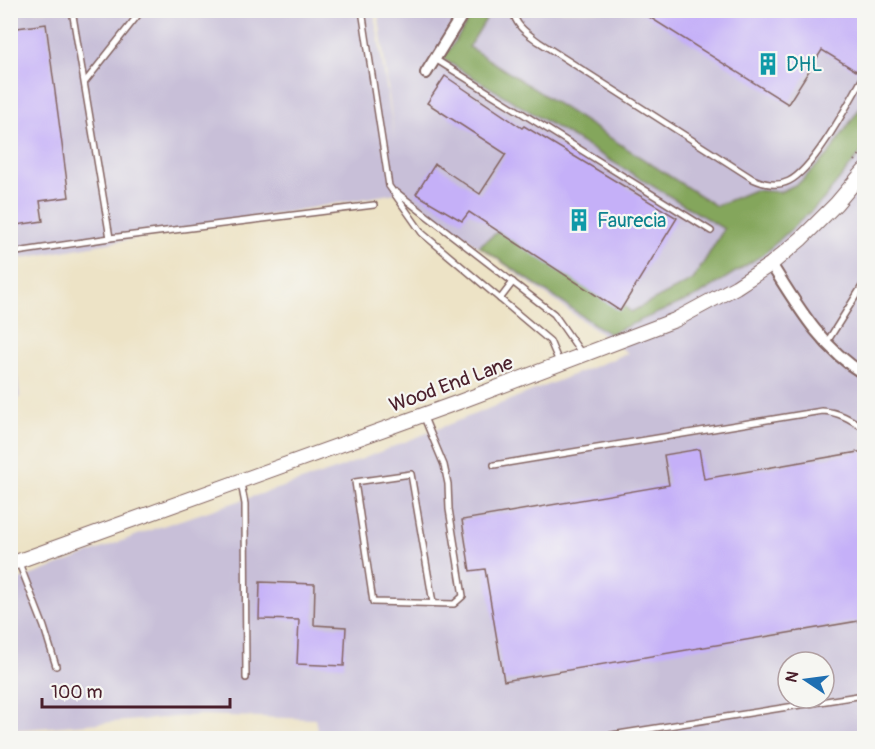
<svg xmlns="http://www.w3.org/2000/svg" width="875" height="749" viewBox="0 0 875 749" font-family="Pangolin,sans-serif">
  <style>
    .industrial { fill: #c8bfd8; fill-rule: evenodd }
    .forest { fill: #84a65c; stroke: #676244; stroke-width: 1.5 }
    .building { fill: #c5b0f8 }
    .lines { fill: none; stroke-linecap: round; stroke-linejoin: round }
    .service-casing { stroke: #836461; stroke-width: 8 }
    .minor-casing { stroke: #836461; stroke-width: 14 }
    .tertiary-casing { stroke: #836461; stroke-width: 16 }
    .path { stroke: #836461; stroke-width: 2; stroke-dasharray: 1.5 4.5; stroke-linecap: butt }
    .service { stroke: #fff; stroke-width: 5 }
    .minor { stroke: #fff; stroke-width: 10 }
    .tertiary { stroke: #fff; stroke-width: 14 }
    .labels { text-anchor: middle; dominant-baseline: central; stroke-width: 4.5; stroke-linejoin: round; paint-order: stroke }
    .culture-label { font-size: 20px; fill: #0d838f; stroke: #f6f6f2; text-anchor: start }
    .street-label { font-size: 20px; fill: #4a1f2b; stroke: #f6f6f2 }
  </style>
  <rect width="100%" height="100%" fill="#f6f6f2"/>
  <filter id="ink" filterUnits="userSpaceOnUse"><feTurbulence type="fractalNoise" baseFrequency=".0167" numOctaves="2"/><feDisplacementMap in="SourceGraphic" scale="12" xChannelSelector="R" yChannelSelector="G"/><feConvolveMatrix kernelMatrix="1 2 1 2 8 2 1 2 1" color-interpolation-filters="sRGB"/></filter>
  <filter id="wash" filterUnits="userSpaceOnUse"><feTurbulence type="fractalNoise" baseFrequency=".008" numOctaves="4" result="noise"/><feDisplacementMap in="SourceGraphic" scale="24" xChannelSelector="R" yChannelSelector="G"/><feGaussianBlur stdDeviation="1.35" result="paint"/><feColorMatrix in="noise" values="0 0 0 0 0 0 0 0 0 0 0 0 0 0 0 0 0 1.4 0 .05"/><feComposite in="paint" operator="in"/></filter>
  <g filter="url(#wash)">
    <rect width="100%" height="100%" fill="#ede3c6"/>
    <!-- industrial -->
    <g class="industrial">
      <path d="M11,11H374L395,141L378,11H864V738H319L315,719L201,715L12,730L14,738H11V583L156,528L332,471L628,353L402,192L11,260ZM788,662H824V698H788Z"/>
      <path d="M11,331L13,334L20,398L11,399Z"/>
    </g>
    <!-- forest -->
    <path class="forest" d="M475,11H491L469,47L716,206L754,190L780,192L799,183L828,155L864,102V149L822,201L764,254L699,295L609,334L479,246L499,231L623,305L631,312L693,280L724,229L443,59Z"/>
    <g id="blocks">
      <!-- building -->
      <g class="building">
        <path d="M638,10H864V57L856,71L822,50L788,104Z"/>
        <path d="M46,24L69,197L40,201L43,221L10,226V29Z"/>
        <path d="M445,76L522,128L524,126L677,218L620,311L469,212L462,221L416,194L435,164L480,194L506,154L427,103Z"/>
        <path d="M699,449L704,479L864,451V620L504,681L485,569L470,571L462,520L669,485L664,455Z"/>
        <path d="M260,582L315,584L314,625L346,627L344,666L297,664L299,620L259,619Z"/>
      </g>
    </g>
  </g>
  <g filter="url(#ink)">
    <use href="#blocks" fill-opacity="0" stroke="#836461" stroke-width="1.5"/>
    <g class="lines">
      <!-- service casing -->
      <g class="service-casing">
        <g id="service">
          <path d="M72,10L110,238"/>
          <path d="M362,10L389,186L422,233L550,341L559,362"/>
          <path d="M513,10C515,26 527,33 539,42L753,179C764,184 777,187 789,181C814,169 849,102 864,76"/>
          <path d="M435,59L711,231"/>
          <path d="M85,82L142,10"/>
          <path d="M396,192L554,314L582,354"/>
          <path d="M10,253L110,238L374,205"/>
          <path d="M500,299L513,282"/>
          <path d="M827,342L864,283"/>
          <path d="M423,415L444,465L448,484L449,509L463,596L454,604L373,602L355,482L411,474L433,603"/>
          <path d="M494,465L822,411C839,412 850,419 864,428"/>
          <path d="M241,483L245,504L246,678"/>
          <path d="M19,563L44,627L56,666"/>
          <path d="M593,738L864,695"/>
        </g>
      </g>
      <!-- minor casing -->
      <g class="minor-casing">
        <g id="minor">
          <path d="M426,73L465,10"/>
          <path d="M771,264C797,305 821,348 864,374"/>
        </g>
      </g>
      <!-- tertiary casing -->
      <g class="tertiary-casing">
        <path id="tertiary" d="M10,564L459,402L675,320L736,287L771,264L801,239L836,204L864,171"/>
      </g>
      <!-- path -->
      <path class="path" d="M855,161L864,149"/>
      <!-- service -->
      <use href="#service" class="service"/>
      <!-- minor -->
      <use href="#minor" class="minor"/>
      <!-- tertiary -->
      <use href="#tertiary" class="tertiary"/>
    </g>
  </g>
  <!-- icons -->
  <defs>
    <g id="building-bare" transform="scale(1.8)"><path d="M-4-6H4V6H1V3H-1V6H-4ZM-2.5-4.3h1.7v1.8h-1.7ZM.8-4.3h1.7v1.8H.8ZM-2.5-1h1.7V.8h-1.7ZM.8-1h1.7V.8H.8Z" fill="#0f9aa8" stroke="#f6f6f2" stroke-width="2.5" paint-order="stroke"/></g>
  </defs>
  <g fill-rule="evenodd">
    <use href="#building-bare" x="768" y="64"/>
    <use href="#building-bare" x="579" y="220"/>
  </g>
  <g class="labels">
    <!-- culture labels -->
    <g class="culture-label">
      <text x="786" y="64">DHL</text>
      <text x="597" y="220">Faurecia</text>
    </g>
    <!-- street labels -->
    <g class="street-label">
      <text transform="translate(451 384) rotate(-20)">Wood End Lane</text>
    </g>
  </g>
  <!-- margin -->
  <rect width="875" height="749" fill="none" stroke="#f6f6f2" stroke-width="36"/>
  <!-- north arrow -->
  <g transform="translate(806 680) rotate(283)"><circle r="28" fill="#f6f6f2" stroke="#b1a0a2" stroke-width="1.5"/>
  <path d="M0-4.5L10 22L0 15L-10 22Z" fill="#1f6fb2"/>
  <text y="-9" font-size="16" font-weight="bold" text-anchor="middle" fill="#4a1f2b">N</text>
  </g>
  <!-- scale -->
  <path d="M42 698v9h188v-9" fill="none" stroke="#4a1f2b" stroke-width="3"/>
  <text x="51" y="698" font-size="18" fill="#4a1f2b" stroke="#f6f6f2" stroke-width="4.5" paint-order="stroke">100 m</text>
</svg>
